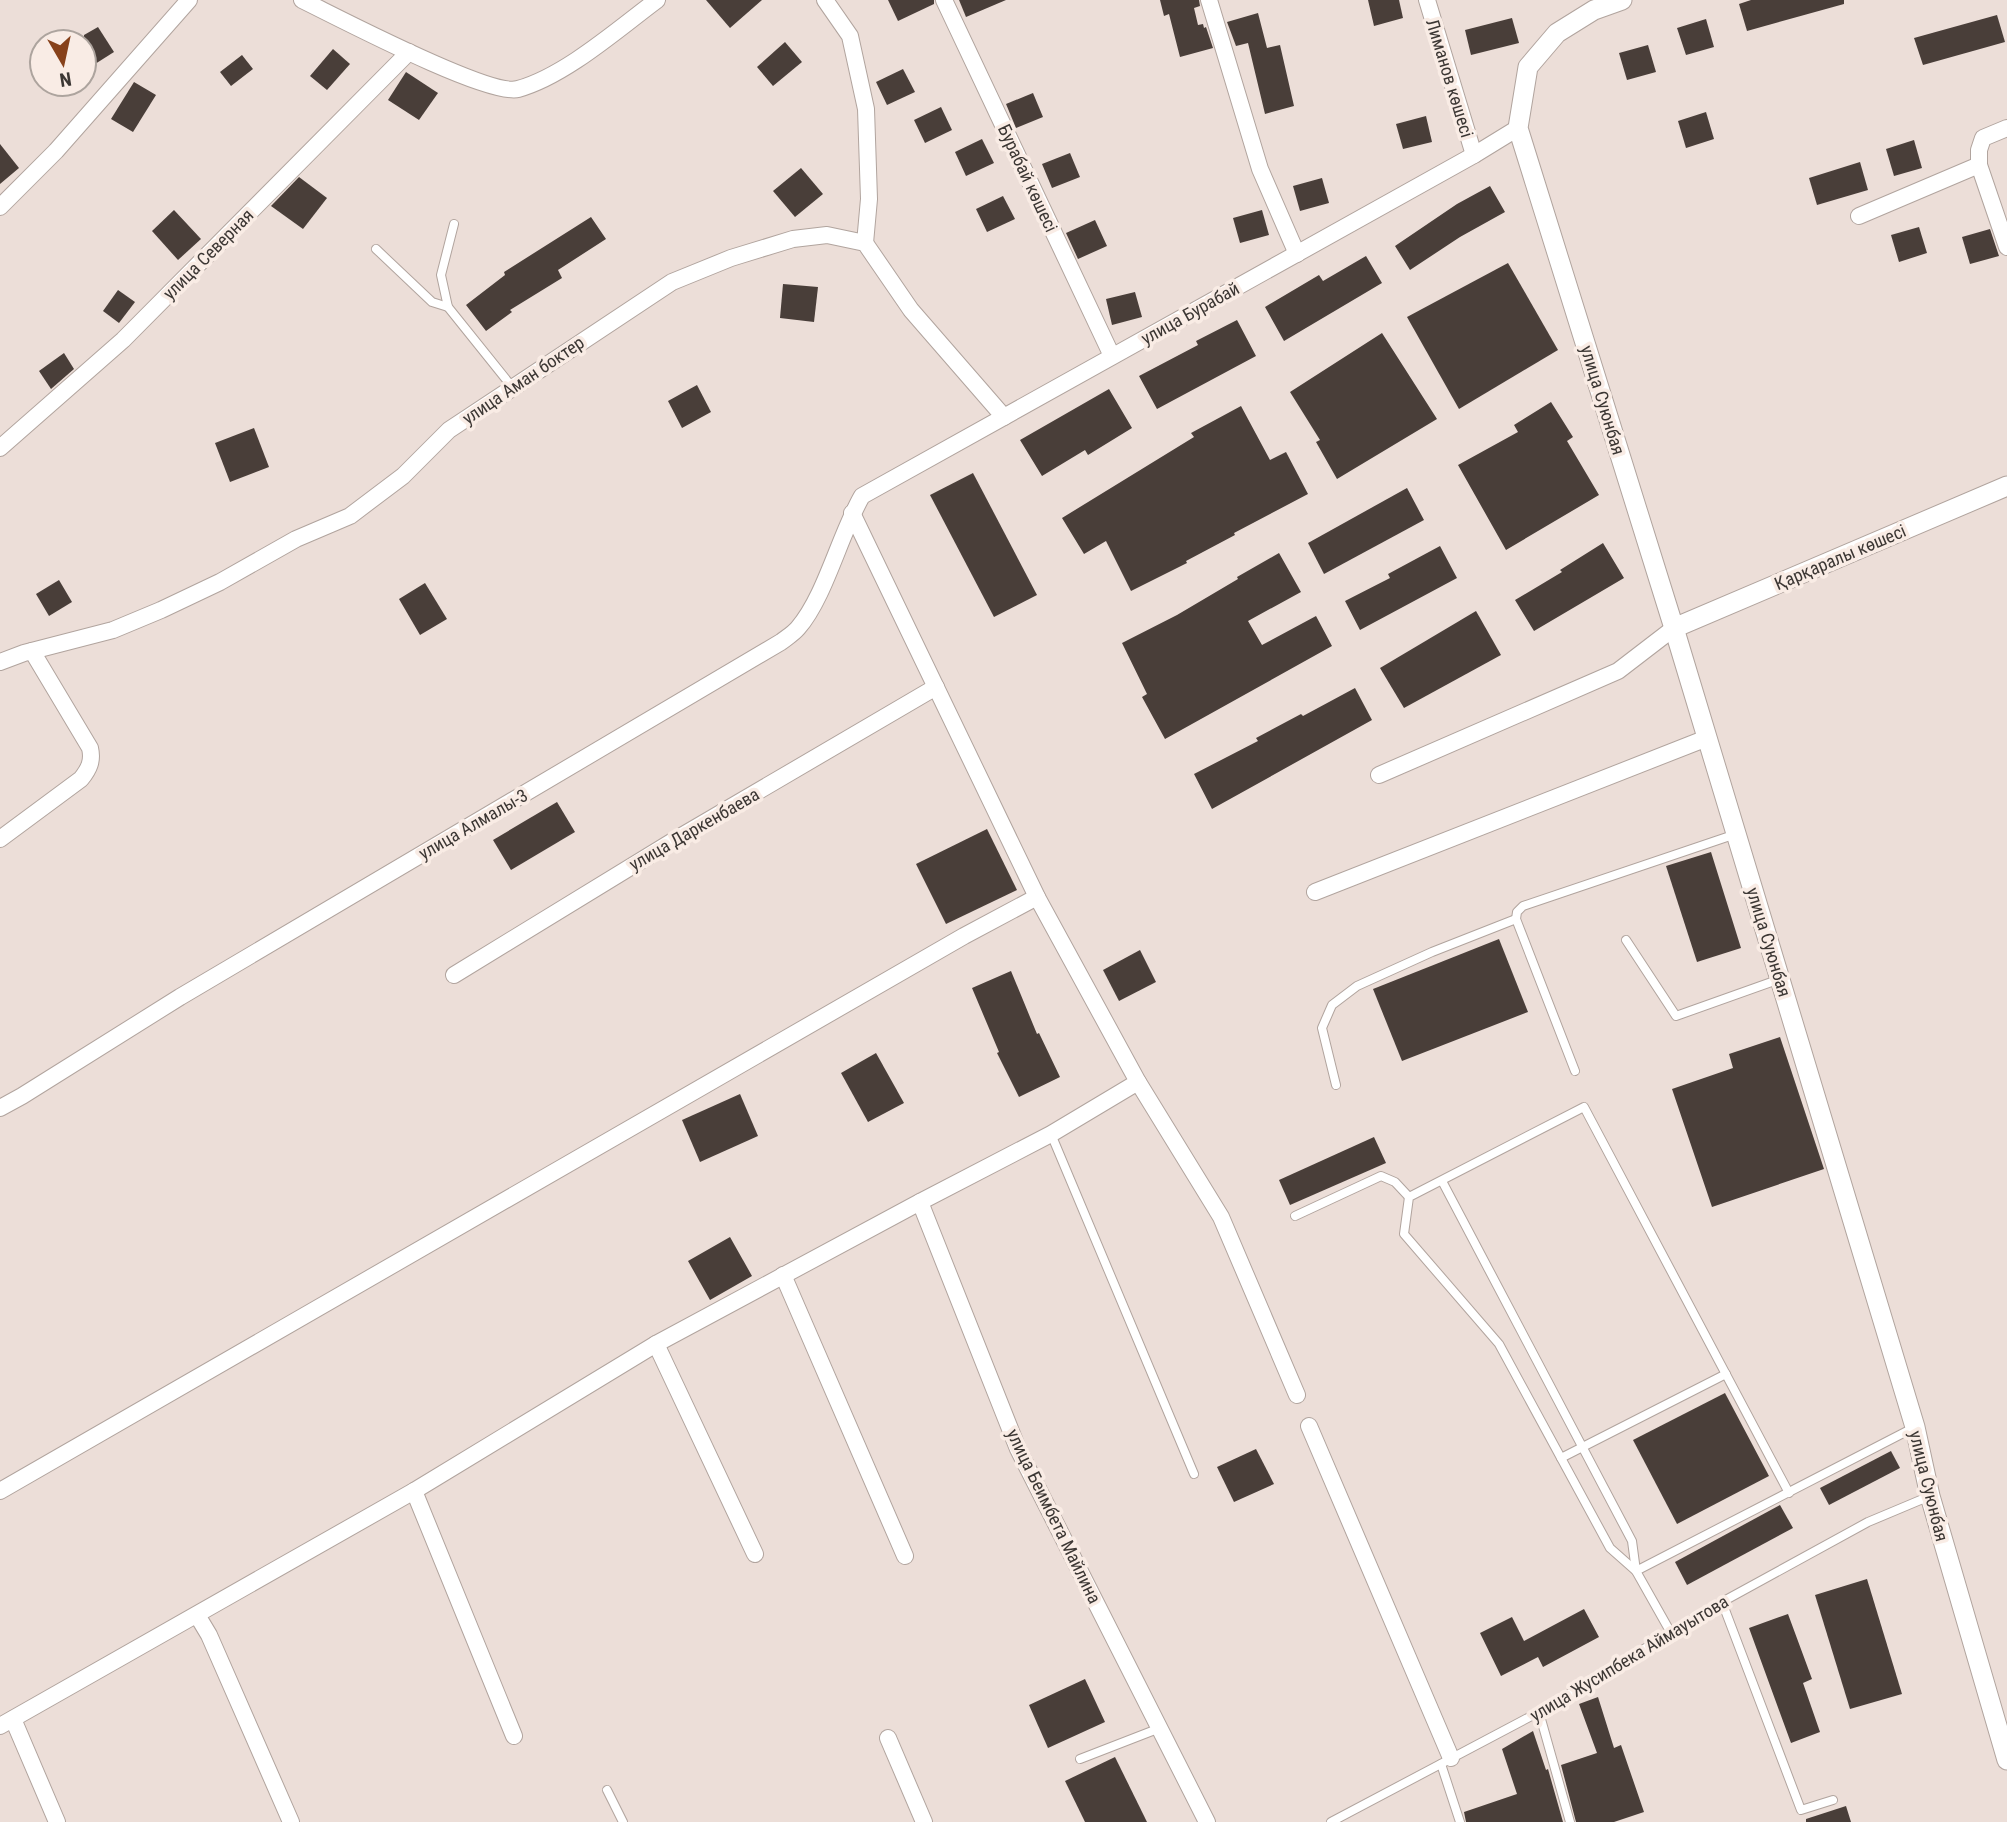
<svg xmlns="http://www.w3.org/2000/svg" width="2007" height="1822" viewBox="0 0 2007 1822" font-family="'Roboto Condensed',sans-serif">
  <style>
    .building { fill: #493e39 }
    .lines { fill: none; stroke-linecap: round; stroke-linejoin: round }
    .service-casing { stroke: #b1a49e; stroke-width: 10 }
    .minor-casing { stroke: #b1a49e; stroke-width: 18 }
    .tertiary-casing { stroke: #b1a49e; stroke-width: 21 }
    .service { stroke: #fff; stroke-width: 8 }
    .minor { stroke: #fff; stroke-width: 16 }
    .tertiary { stroke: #fff; stroke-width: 19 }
    .labels { text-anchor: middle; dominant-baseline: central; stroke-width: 7; stroke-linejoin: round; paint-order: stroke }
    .street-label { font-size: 18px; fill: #3c3734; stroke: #f9ece5 }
  </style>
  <rect width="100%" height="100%" fill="#ecded8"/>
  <!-- building -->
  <g class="building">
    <path d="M706,0H762L730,28Z"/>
    <path d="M888,0H934V4L898,21Z"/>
    <path d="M959,0H1006L966,17Z"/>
    <path d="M1160,0H1199L1200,6L1194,8L1198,25L1203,24L1204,28L1206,27L1213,48L1180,57L1169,14L1164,16Z"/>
    <path d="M1368,0H1399L1403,18L1374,26Z"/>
    <path d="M1751,0H1844V4L1747,31L1739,4Z"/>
    <path d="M1258,13L1267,48L1280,45L1294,106L1265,114L1248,43L1236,46L1227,22Z"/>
    <path d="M1997,15L2005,42L1923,65L1914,38Z"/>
    <path d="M1512,18L1519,43L1471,55L1465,30Z"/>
    <path d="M1706,19L1714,47L1686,55L1677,28Z"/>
    <path d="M98,27L114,52L84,71V35Z"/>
    <path d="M785,42L802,62L773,86L757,67Z"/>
    <path d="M1648,45L1656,72L1627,80L1619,53Z"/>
    <path d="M333,49L350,64L327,90L310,76Z"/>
    <path d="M242,55L253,69L231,86L220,72Z"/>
    <path d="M903,69L915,92L887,105L876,82Z"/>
    <path d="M406,72L438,93L419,120L388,100Z"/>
    <path d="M134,82L156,95L133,132L111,119Z"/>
    <path d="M1033,93L1043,117L1016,128L1006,104Z"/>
    <path d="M941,107L952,130L925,143L914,120Z"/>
    <path d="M1706,112L1714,139L1686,148L1678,121Z"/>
    <path d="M1426,116L1432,142L1403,149L1396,124Z"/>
    <path d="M982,139L994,163L966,176L955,152Z"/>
    <path d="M1914,140L1922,168L1894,176L1886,149Z"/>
    <path d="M0,144L19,168L0,184Z"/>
    <path d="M1070,153L1080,177L1052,188L1042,164Z"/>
    <path d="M1860,162L1868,190L1817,205L1809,178Z"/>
    <path d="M801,168L823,194L795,217L773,191Z"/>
    <path d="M299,177L327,198L303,229L271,206Z"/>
    <path d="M1322,178L1329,203L1300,211L1293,186Z"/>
    <path d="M1490,186L1505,212L1460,237L1410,270L1395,246L1457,204Z"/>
    <path d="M1003,196L1015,219L987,232L976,209Z"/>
    <path d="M174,210L201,239L178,260L152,231Z"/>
    <path d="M1262,210L1269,235L1240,243L1233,218Z"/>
    <path d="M591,217L606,239L558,270L562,278L510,310L512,312L486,331L466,305L505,275L504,272Z"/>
    <path d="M1095,220L1107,246L1078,259L1066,233Z"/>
    <path d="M1919,227L1927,253L1899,262L1891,235Z"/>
    <path d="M1990,229L1999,256L1970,264L1962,237Z"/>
    <path d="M1366,256L1382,283L1284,341L1265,307L1319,275L1323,281Z"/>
    <path d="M1508,263L1558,350L1459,409L1407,317Z"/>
    <path d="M783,284L818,287L814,322L780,318Z"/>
    <path d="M118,290L135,302L119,323L103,311Z"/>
    <path d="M1135,292L1142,317L1112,325L1106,299Z"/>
    <path d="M1237,320L1256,356L1157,409L1139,376L1198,345L1196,341Z"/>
    <path d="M1382,333L1437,419L1337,479L1316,442L1320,440L1290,392Z"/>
    <path d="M64,353L74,369L51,389L39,371Z"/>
    <path d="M697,385L711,412L682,428L668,401Z"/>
    <path d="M1109,389L1132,428L1088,455L1085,450L1042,476L1020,440Z"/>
    <path d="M1551,402L1573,437L1567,441L1599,495L1506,550L1458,465L1518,432L1514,425Z"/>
    <path d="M1241,406L1270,460L1286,452L1308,494L1234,533L1235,535L1186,561L1187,563L1131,591L1106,541L1084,554L1062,518L1194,437L1191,433Z"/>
    <path d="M254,428L269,467L230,482L215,443Z"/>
    <path d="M973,473L1037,595L994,617L930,495Z"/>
    <path d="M1407,488L1424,520L1324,574L1308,543Z"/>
    <path d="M1603,543L1624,578L1534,631L1515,600L1562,572L1560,570Z"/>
    <path d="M1440,546L1457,578L1360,630L1345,601L1390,578L1388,574Z"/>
    <path d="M1279,553L1301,592L1248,621L1262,645L1316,616L1332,646L1165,739L1142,697L1147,694L1122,643L1177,615L1238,579L1237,577Z"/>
    <path d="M59,580L72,602L49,616L36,594Z"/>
    <path d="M425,583L447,619L420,635L399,599Z"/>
    <path d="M1476,611L1501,655L1404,708L1380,668Z"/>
    <path d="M1355,688L1372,720L1212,809L1194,774L1258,741L1256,738L1301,714L1303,716Z"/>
    <path d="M557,802L575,832L511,870L493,840Z"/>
    <path d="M987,829L1017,890L946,924L916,864Z"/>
    <path d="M1711,852L1741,948L1697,962L1666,866Z"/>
    <path d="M1499,939L1528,1012L1402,1061L1373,989Z"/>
    <path d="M1140,950L1156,982L1119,1001L1103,970Z"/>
    <path d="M1011,971L1037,1034L1039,1033L1060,1077L1019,1097L997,1053L999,1052L972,988Z"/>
    <path d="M1780,1037L1824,1169L1712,1207L1672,1089L1733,1068L1729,1054Z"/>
    <path d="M876,1053L904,1103L868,1122L841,1073Z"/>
    <path d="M740,1094L758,1136L700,1162L682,1120Z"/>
    <path d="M1374,1137L1386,1163L1290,1205L1279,1180Z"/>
    <path d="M730,1237L752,1276L710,1300L688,1261Z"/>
    <path d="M1725,1393L1769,1476L1677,1524L1633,1440Z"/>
    <path d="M1256,1449L1274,1484L1234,1502L1217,1467Z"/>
    <path d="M1891,1451L1900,1468L1829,1505L1820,1488Z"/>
    <path d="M1780,1505L1793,1528L1687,1585L1675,1562Z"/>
    <path d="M1867,1579L1902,1694L1850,1709L1815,1595Z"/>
    <path d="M1584,1609L1599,1637L1543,1667L1538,1657L1501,1676L1480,1633L1512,1617L1524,1641Z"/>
    <path d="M1788,1614L1812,1679L1803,1683L1820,1732L1791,1743L1749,1628Z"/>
    <path d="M1085,1679L1105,1722L1048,1748L1029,1705Z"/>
    <path d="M1598,1697L1614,1748L1621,1745L1644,1812L1614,1822H1576L1561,1765L1597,1753L1579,1704Z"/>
    <path d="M1533,1731L1546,1770L1548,1769L1563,1822H1466L1464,1812L1517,1794L1502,1749Z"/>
    <path d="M1115,1757L1147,1822H1085L1065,1781Z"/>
    <path d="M1846,1806L1851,1822H1806V1819Z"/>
  </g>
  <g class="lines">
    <!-- service casing -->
    <g class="service-casing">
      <g id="service">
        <path d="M454,224L441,275L448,307L513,388"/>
        <path d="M376,249L432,302L448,307"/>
        <path d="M1626,940L1676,1016L1780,979"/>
        <path d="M1575,1071L1516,919L1517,912L1523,906L1736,834"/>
        <path d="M1336,1085L1322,1028L1332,1005L1357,986L1432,952L1516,919"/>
        <path d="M1051,1134L1194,1474"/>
        <path d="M1442,1181L1632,1541L1636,1571L1915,1427"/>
        <path d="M1295,1216L1381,1176L1395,1182L1409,1197"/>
        <path d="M1561,1458L1726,1374"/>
        <path d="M1722,1602L1801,1810L1833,1800"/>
        <path d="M1671,1633L1636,1571L1610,1548L1499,1344L1404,1234L1409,1197L1584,1107L1789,1493"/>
        <path d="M1539,1712L1570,1822"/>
        <path d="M1080,1759L1160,1728"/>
        <path d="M1441,1764L1460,1822"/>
        <path d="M607,1790L623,1822"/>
        <path d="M1331,1822L1539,1712L1722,1602L1868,1522L1930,1496"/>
      </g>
    </g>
    <!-- minor casing -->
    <g class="minor-casing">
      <g id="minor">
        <path d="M302,0C337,17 489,97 518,89C565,76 618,29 657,0"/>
        <path d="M825,0L850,36L866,109L869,199L865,243"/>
        <path d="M944,0L1112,356"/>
        <path d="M1209,0L1260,169L1297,254"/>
        <path d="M1427,0L1474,155"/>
        <path d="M1979,165L2007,247"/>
        <path d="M0,207L56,151L189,0"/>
        <path d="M1859,216L1979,165V150L1983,138L2007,128"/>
        <path d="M0,448L123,340L409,52"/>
        <path d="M0,662L24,653L113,630L161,610L220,582L296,539L350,516L403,476L449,430L672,282L731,258L793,239L827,235L865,243L911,310L1004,417"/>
        <path d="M1379,775L1618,671L1674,628"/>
        <path d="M0,839L81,779C89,769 93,761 90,748L32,651"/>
        <path d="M1315,892L1707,738"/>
        <path d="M454,975L673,841L936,687"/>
        <path d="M1138,1082L1221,1217L1297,1395"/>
        <path d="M0,1108L22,1096L180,997L781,642C786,638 793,634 798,628C825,597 840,534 862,496L1474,155L1518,128"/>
        <path d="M920,1202L1018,1449L1207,1822"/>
        <path d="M783,1275L905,1556"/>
        <path d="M656,1344L755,1554"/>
        <path d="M1309,1426L1451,1758"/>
        <path d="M0,1491L964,936L1037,897"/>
        <path d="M414,1491L514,1736"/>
        <path d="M197,1615L209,1635L291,1822"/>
        <path d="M13,1719L57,1822"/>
        <path d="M0,1726L414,1491L656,1344L920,1202L1051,1134L1138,1082L1037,897L852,513"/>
        <path d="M888,1738L924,1822"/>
      </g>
    </g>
    <!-- tertiary casing -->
    <g class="tertiary-casing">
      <g id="tertiary">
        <path d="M1622,0L1594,10L1557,33L1528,67L1518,128L1674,628L1915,1427L1930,1496L2007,1760"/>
        <path d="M1674,628L2007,486"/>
      </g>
    </g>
    <!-- service -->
    <use href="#service" class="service"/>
    <!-- minor -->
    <use href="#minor" class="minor"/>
    <!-- tertiary -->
    <use href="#tertiary" class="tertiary"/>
  </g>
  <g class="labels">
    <!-- street labels -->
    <g class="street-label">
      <text transform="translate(1450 78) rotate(73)">Лиманов көшесі</text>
      <text transform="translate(1028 178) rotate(65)">Бурабай көшесі</text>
      <text transform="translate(208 254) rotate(-45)">улица Северная</text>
      <text transform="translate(1190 313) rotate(-29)">улица Бурабай</text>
      <text transform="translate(523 380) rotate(-34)">улица Аман боктер</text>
      <text transform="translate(1603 400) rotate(73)">улица Суюнбая</text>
      <text transform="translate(1840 557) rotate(-23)">Қарқаралы көшесі</text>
      <text transform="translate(473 824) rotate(-30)">улица Алмалы-3</text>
      <text transform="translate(694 829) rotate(-30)">улица Даркенбаева</text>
      <text transform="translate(1769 942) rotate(73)">улица Суюнбая</text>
      <text transform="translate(1929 1486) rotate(76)">улица Суюнбая</text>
      <text transform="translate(1054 1516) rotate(64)">улица Беимбета Майлина</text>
      <text transform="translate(1629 1658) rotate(-31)">улица Жусипбека Аймауытова</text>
    </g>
  </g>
  <!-- north arrow -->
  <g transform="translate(63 63) rotate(171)"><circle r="33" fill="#f9ece5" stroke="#ada49e" stroke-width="2"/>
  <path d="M0-5L12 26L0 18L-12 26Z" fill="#87411a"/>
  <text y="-10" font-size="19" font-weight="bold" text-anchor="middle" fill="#3c3734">N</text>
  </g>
</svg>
